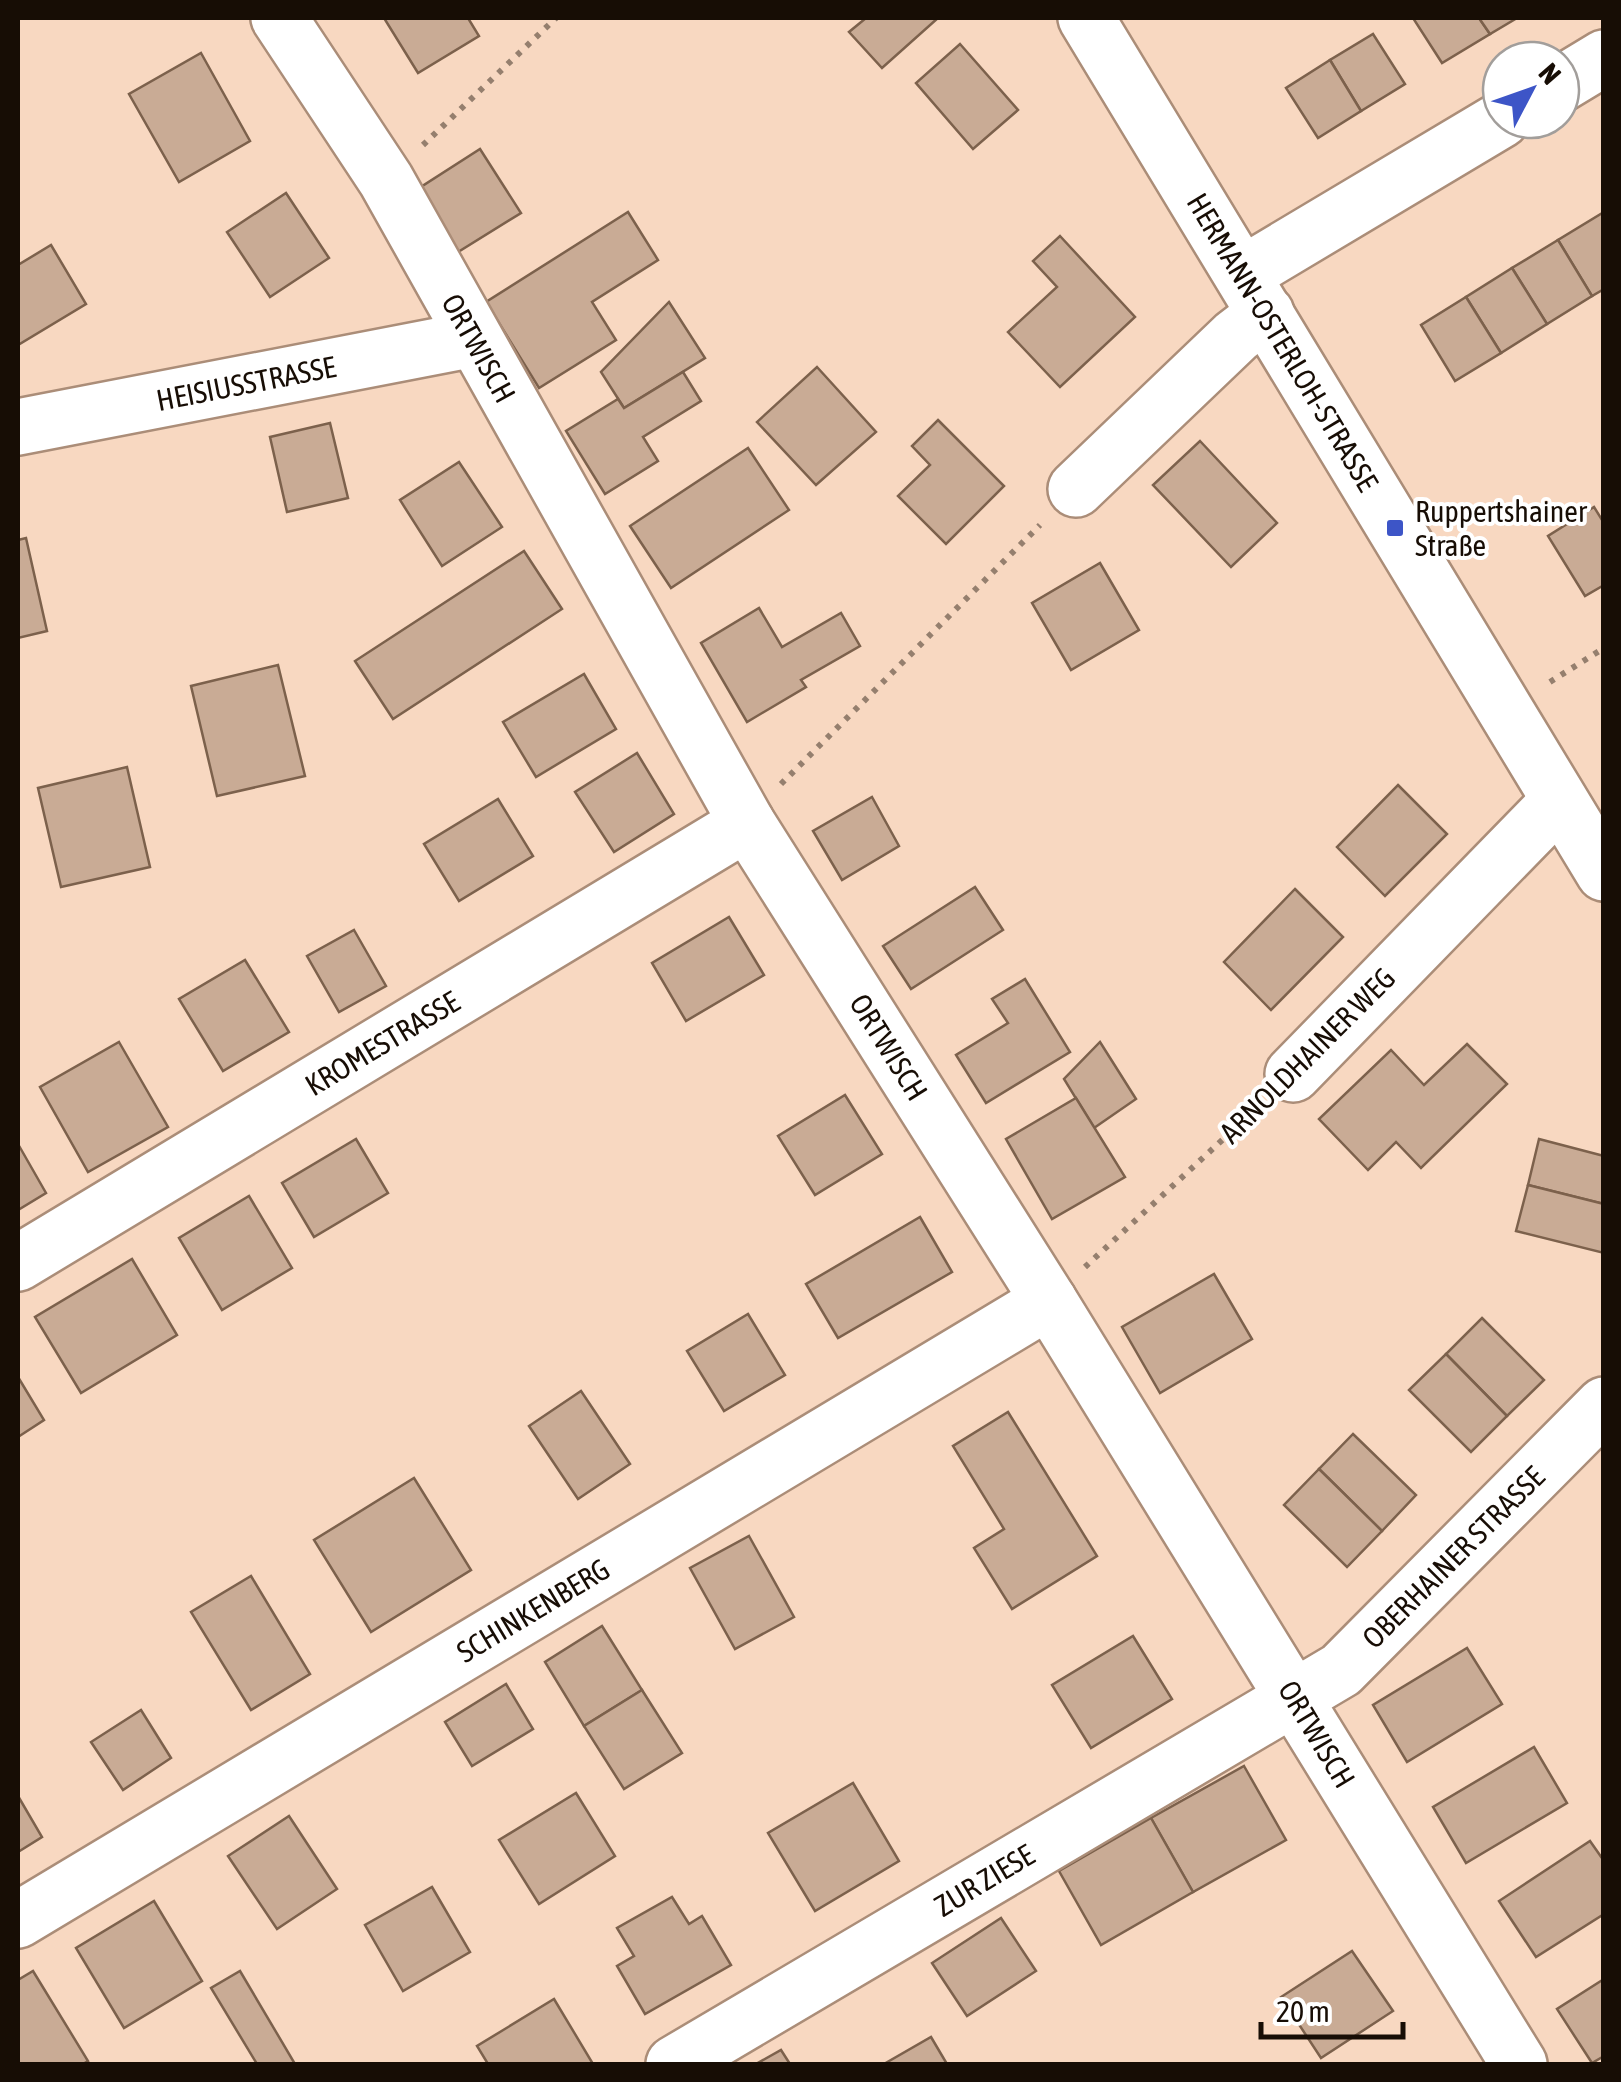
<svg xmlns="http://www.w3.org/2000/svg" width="1621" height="2082" viewBox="0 0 1621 2082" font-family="'Asap Condensed',sans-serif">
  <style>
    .building { fill: #c9ab95; stroke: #7c614c; stroke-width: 2.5 }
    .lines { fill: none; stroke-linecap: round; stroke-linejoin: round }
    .minor-casing { stroke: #ab8d78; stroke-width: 60 }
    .path { stroke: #957f6e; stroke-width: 6; stroke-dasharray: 5 8; stroke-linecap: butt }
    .minor { stroke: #fff; stroke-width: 55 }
    .poi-dot { fill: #3d55c7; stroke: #fff; stroke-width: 4 }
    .labels { text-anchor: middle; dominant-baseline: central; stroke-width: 8; stroke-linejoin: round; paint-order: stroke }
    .street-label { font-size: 30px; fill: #170d05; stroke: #fff }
    .poi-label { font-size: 30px; fill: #170d05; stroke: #fff; text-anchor: start }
  </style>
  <rect width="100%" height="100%" fill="#f8d8c1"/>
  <!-- building -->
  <g class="building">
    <path d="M384,18H468L479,36L418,73Z"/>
    <path d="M866,18H938L882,68L849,32Z"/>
    <path d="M1413,18H1479L1490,34L1442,63Z"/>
    <path d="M1479,18H1517L1490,34Z"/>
    <path d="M1373,34L1405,84L1361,111L1330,60Z"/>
    <path d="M960,44L1018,110L973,149L916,83Z"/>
    <path d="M201,53L250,141L179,182L129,94Z"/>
    <path d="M1330,60L1361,111L1318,138L1286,88Z"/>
    <path d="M480,149L521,213L450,257L410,194Z"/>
    <path d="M286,193L329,258L270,297L227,232Z"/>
    <path d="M628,212L658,260L592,302L616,340L539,388L486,302Z"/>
    <path d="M1604,212V289L1592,296L1558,240Z"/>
    <path d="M1060,236L1135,317L1060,387L1008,332L1057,287L1033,261Z"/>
    <path d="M1558,240L1592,296L1547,324L1512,268Z"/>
    <path d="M51,245L86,304L18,345V265Z"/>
    <path d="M1512,268L1547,324L1501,353L1466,297Z"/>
    <path d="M1466,297L1501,353L1455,381L1421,325Z"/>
    <path d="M669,302L705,358L624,408L601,372Z"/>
    <path d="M817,367L876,432L816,485L757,422Z"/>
    <path d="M683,372L701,401L643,437L658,461L605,494L566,431L618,399L624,408Z"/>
    <path d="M938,420L1004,486L946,544L898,496L930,465L912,446Z"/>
    <path d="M330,423L348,498L287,512L270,437Z"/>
    <path d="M1200,441L1277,523L1231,567L1153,485Z"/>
    <path d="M748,448L789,510L671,588L630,526Z"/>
    <path d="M459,462L502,527L442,566L400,500Z"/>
    <path d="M1594,507L1604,523V585L1585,596L1548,536Z"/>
    <path d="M26,538L47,631L18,638V540Z"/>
    <path d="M524,551L562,609L393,719L355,661Z"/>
    <path d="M1100,563L1139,630L1071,670L1032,603Z"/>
    <path d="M759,608L782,647L841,613L860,646L801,680L806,687L747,722L701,643Z"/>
    <path d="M278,665L305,776L217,796L191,686Z"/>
    <path d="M584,674L616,729L536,777L503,722Z"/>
    <path d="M637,753L674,814L614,852L575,792Z"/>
    <path d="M127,767L150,867L61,887L38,788Z"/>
    <path d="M1398,785L1447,834L1385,896L1337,847Z"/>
    <path d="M872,797L899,846L842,880L813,831Z"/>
    <path d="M498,799L533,856L459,901L424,844Z"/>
    <path d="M975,887L1003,930L911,989L883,946Z"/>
    <path d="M1295,889L1343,937L1271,1010L1224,962Z"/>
    <path d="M729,917L764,975L686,1021L652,963Z"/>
    <path d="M354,930L386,986L339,1012L307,956Z"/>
    <path d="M245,960L289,1032L223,1071L179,999Z"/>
    <path d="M1025,979L1070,1052L986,1103L956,1055L1008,1023L992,999Z"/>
    <path d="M119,1042L168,1127L88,1172L40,1087Z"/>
    <path d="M1100,1042L1136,1099L1094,1128L1064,1079Z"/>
    <path d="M1467,1044L1507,1084L1421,1168L1396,1142L1368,1170L1319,1119L1391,1050L1424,1085Z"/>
    <path d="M845,1095L882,1154L815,1195L778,1136Z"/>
    <path d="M1076,1098L1125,1177L1052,1219L1006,1139Z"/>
    <path d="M356,1139L388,1193L314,1237L282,1183Z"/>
    <path d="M1539,1139L1604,1156V1204L1528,1185Z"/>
    <path d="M18,1144L46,1193L18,1210Z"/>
    <path d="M1528,1185L1604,1204V1253L1516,1231Z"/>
    <path d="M249,1196L292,1268L222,1310L179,1238Z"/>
    <path d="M920,1217L952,1272L838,1338L806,1284Z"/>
    <path d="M132,1259L177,1335L81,1393L35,1317Z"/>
    <path d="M1214,1274L1252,1339L1160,1393L1122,1327Z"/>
    <path d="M748,1314L785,1375L724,1411L687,1351Z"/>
    <path d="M1482,1318L1544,1380L1507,1416L1446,1354Z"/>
    <path d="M1446,1354L1507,1416L1471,1452L1409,1390Z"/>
    <path d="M18,1377L44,1420L18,1437Z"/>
    <path d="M581,1391L630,1464L578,1499L529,1426Z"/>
    <path d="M1008,1412L1097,1556L1012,1609L974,1548L1004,1529L953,1446Z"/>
    <path d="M1353,1434L1416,1495L1382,1531L1319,1469Z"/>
    <path d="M1319,1469L1382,1531L1347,1567L1284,1505Z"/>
    <path d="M414,1478L471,1570L371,1632L314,1540Z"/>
    <path d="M749,1536L794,1617L735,1649L690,1568Z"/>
    <path d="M251,1576L310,1674L251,1710L191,1612Z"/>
    <path d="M602,1626L642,1690L584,1726L545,1662Z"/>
    <path d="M1133,1636L1172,1699L1091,1748L1052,1685Z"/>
    <path d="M1467,1648L1502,1704L1407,1762L1373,1705Z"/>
    <path d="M506,1684L533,1729L472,1766L445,1722Z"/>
    <path d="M642,1690L682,1753L624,1789L584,1726Z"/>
    <path d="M141,1710L171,1758L123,1790L91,1742Z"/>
    <path d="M1534,1747L1567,1803L1466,1863L1433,1807Z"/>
    <path d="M1244,1766L1286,1840L1193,1892L1151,1818Z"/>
    <path d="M853,1783L899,1861L815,1911L768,1833Z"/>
    <path d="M576,1793L615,1856L539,1904L499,1840Z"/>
    <path d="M18,1796L42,1837L18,1852Z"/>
    <path d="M289,1816L337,1889L277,1929L228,1856Z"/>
    <path d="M1151,1818L1193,1892L1101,1945L1059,1871Z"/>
    <path d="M1590,1841L1604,1861V1914L1536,1957L1499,1901Z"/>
    <path d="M432,1887L470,1952L403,1991L365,1925Z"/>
    <path d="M672,1897L689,1924L702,1916L731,1965L645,2014L617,1966L634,1956L617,1928Z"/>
    <path d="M154,1901L202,1981L124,2028L76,1948Z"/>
    <path d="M1001,1918L1036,1971L967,2016L932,1963Z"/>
    <path d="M1352,1951L1393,2011L1321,2058L1281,1997Z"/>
    <path d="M33,1971L88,2061L83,2064H18V1980Z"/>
    <path d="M240,1971L295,2064H257L211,1988Z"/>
    <path d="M1604,1979V2056L1592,2063L1557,2009Z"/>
    <path d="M554,1999L593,2064H488L477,2046Z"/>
    <path d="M931,2037L947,2064H884Z"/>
    <path d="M781,2050L790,2064H756Z"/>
  </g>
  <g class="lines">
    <!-- minor casing -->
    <g class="minor-casing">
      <g id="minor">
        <path d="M279,18L386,180L747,823L1049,1301L1519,2064"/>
        <path d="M1086,18L1604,873"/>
        <path d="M1561,84L1604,58"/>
        <path d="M1243,274L1501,120"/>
        <path d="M18,427L474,339"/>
        <path d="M1076,489L1236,336L1266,313"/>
        <path d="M1293,1074L1558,802"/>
        <path d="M18,1263L747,823"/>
        <path d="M18,1920L1049,1301"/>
        <path d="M674,2064L1341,1670L1604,1405"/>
      </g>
    </g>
    <!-- path -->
    <g class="path">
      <path d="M423,145L556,18"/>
      <path d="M1550,682L1604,648"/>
      <path d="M781,784L1040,525"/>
      <path d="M1085,1267L1259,1106"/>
    </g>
    <!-- minor -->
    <use href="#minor" class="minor"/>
  </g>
  <!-- markers -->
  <rect class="poi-dot" x="1385" y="518" width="20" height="20" rx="5"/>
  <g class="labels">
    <!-- street labels -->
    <g class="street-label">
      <text transform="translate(1283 342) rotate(59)">HERMANN-OSTERLOH-STRASSE</text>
      <text transform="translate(479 348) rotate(61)">ORTWISCH</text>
      <text transform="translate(246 383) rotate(-11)">HEISIUSSTRASSE</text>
      <text transform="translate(382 1043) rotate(-31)">KROMESTRASSE</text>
      <text transform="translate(889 1047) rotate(58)">ORTWISCH</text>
      <text transform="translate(1307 1055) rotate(-45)">ARNOLDHAINER WEG</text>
      <text transform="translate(1453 1557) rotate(-45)">OBERHAINER STRASSE</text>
      <text transform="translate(533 1610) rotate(-31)">SCHINKENBERG</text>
      <text transform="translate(1317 1734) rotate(59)">ORTWISCH</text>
      <text transform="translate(984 1880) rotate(-31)">ZUR ZIESE</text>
    </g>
    <!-- poi labels -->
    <g class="poi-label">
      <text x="1415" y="511">Ruppertshainer<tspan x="1415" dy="34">Straße</tspan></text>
    </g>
  </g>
  <!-- border -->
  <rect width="1621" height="2082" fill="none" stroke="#170d05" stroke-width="40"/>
  <!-- north arrow -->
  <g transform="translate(1531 90) rotate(49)"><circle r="48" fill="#ffffff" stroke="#a29e9b" stroke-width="2.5"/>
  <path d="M0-8L18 38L0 25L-18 38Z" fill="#3d55c7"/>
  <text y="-15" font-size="28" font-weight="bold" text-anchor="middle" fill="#170d05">N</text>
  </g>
  <!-- scale -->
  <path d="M1261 2022v15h142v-15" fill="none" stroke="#170d05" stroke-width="5"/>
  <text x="1276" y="2022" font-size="30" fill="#170d05" stroke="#ffffff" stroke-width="8" paint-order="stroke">20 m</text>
</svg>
